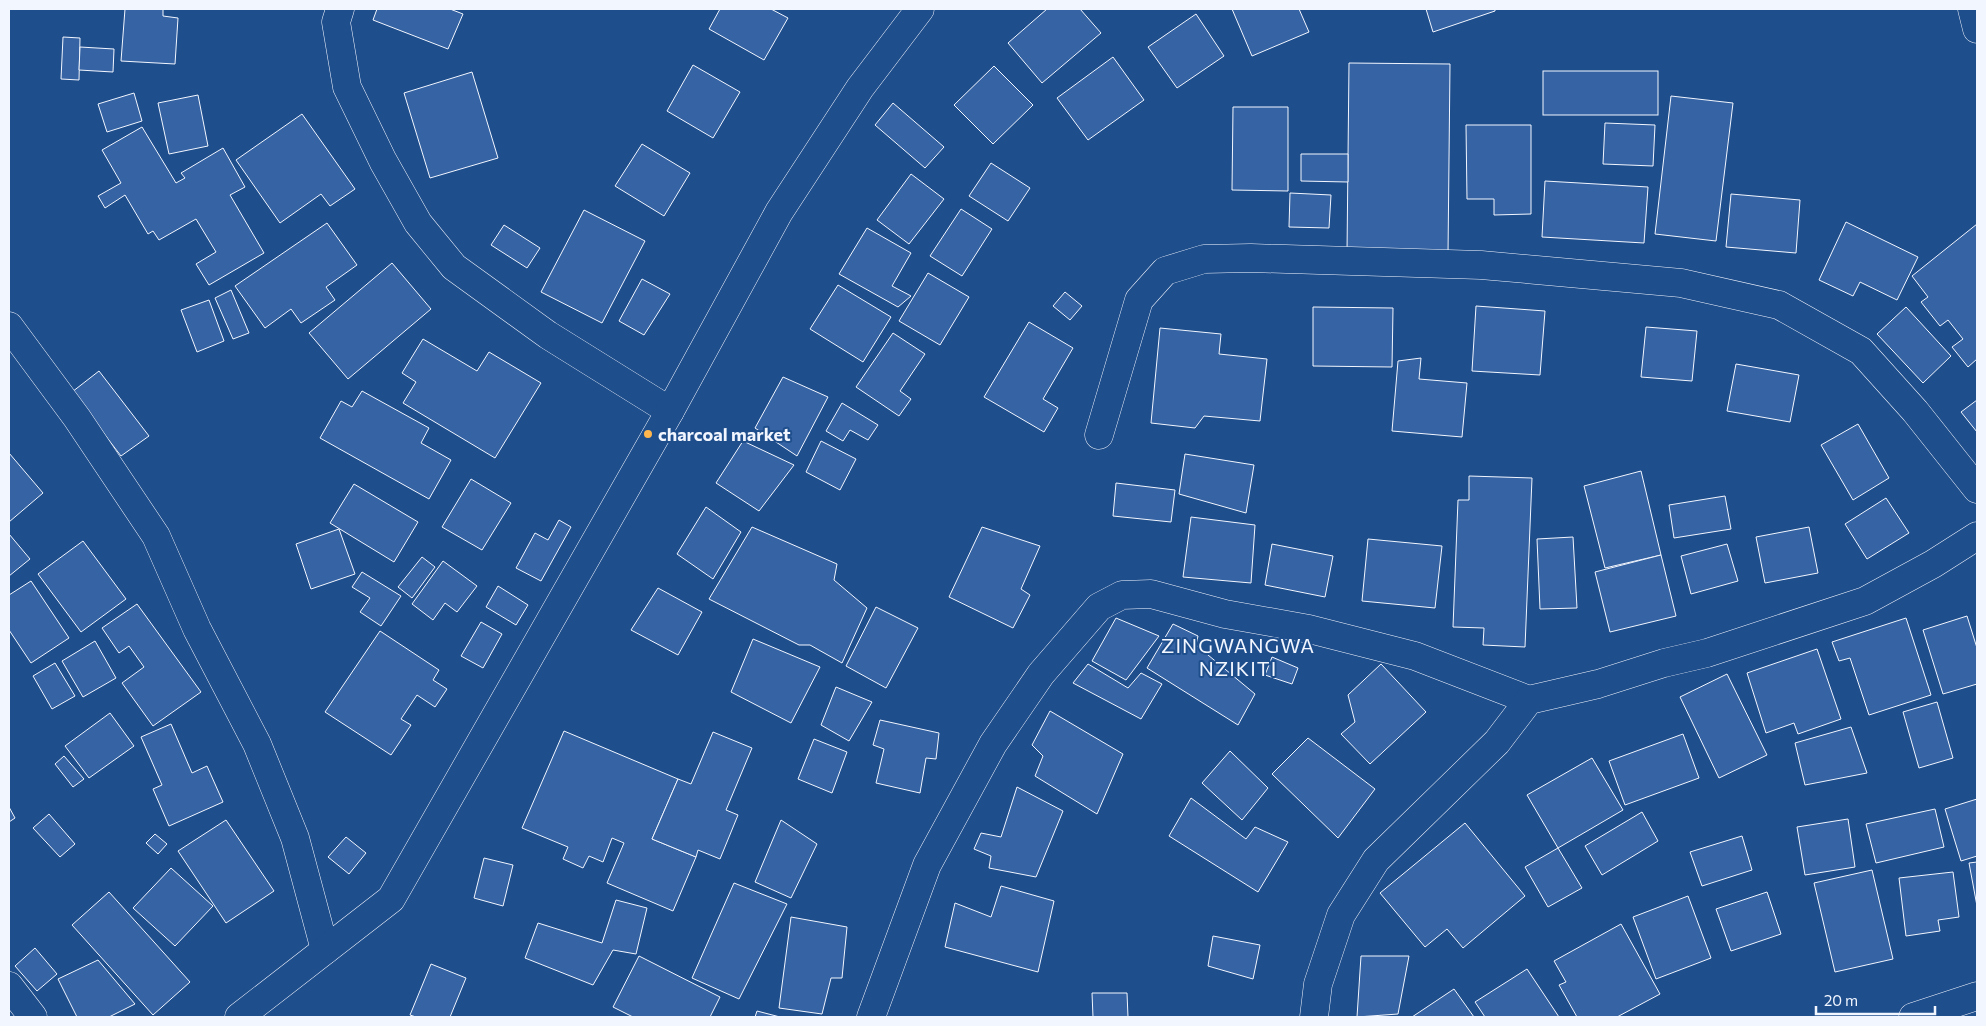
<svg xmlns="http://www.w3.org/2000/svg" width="1986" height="1026" viewBox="0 0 1986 1026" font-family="Commissioner,sans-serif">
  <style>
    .building { fill: #3563a3; stroke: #f2f6ff }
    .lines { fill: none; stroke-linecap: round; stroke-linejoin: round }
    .minor-casing { stroke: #f2f6ff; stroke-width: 29 }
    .tertiary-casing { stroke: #f2f6ff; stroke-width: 29 }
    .minor { stroke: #1f4e8c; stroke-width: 28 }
    .tertiary { stroke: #1f4e8c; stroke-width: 28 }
    .poi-dot { fill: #ffb74d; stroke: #1f4e8c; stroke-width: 2 }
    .labels { text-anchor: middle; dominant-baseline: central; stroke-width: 4; stroke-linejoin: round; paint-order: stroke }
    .poi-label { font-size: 18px; font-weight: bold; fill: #f2f6ff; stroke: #1f4e8c; text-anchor: start }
    .quarter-label { font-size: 20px; letter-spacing: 1px; fill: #f2f6ff; stroke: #1f4e8c }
  </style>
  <rect width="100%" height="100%" fill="#1f4e8c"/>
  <!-- building -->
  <g class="building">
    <path d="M125,9H163V16L178,18L175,64L121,61Z"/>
    <path d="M377,9H450L463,14L448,49L373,20Z"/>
    <path d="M720,9H771L788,18L764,60L709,29Z"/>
    <path d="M1047,9H1080L1101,33L1042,83L1008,43Z"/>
    <path d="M1232,9H1299L1309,32L1252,56Z"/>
    <path d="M1426,9H1495V11L1433,32Z"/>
    <path d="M1196,14L1224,56L1177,88L1148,47Z"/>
    <path d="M63,37L80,38L79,80L61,79Z"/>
    <path d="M80,47L114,49L113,72L79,70Z"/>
    <path d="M1113,57L1144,100L1088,140L1057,98Z"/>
    <path d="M1349,63L1450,64L1448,254L1347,253Z"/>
    <path d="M693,65L740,92L713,138L667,111Z"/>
    <path d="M994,66L1033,105L993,144L954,105Z"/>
    <rect x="1543" y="71" width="115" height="44"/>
    <path d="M472,72L498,158L430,178L404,93Z"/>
    <path d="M134,93L142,121L107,132L98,104Z"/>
    <path d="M198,95L208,146L169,154L158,103Z"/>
    <path d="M1671,96L1733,103L1716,241L1655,234Z"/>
    <path d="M893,103L944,147L925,168L875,125Z"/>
    <path d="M1233,107H1288V191L1232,190Z"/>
    <path d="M302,114L355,189L330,206L321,194L280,223L236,160Z"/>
    <path d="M1605,123L1655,125L1653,166L1603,164Z"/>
    <path d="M1466,125H1531V214L1494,215V199H1467Z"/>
    <path d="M142,127L176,183L185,178L181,173L223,148L245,187L230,195L264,253L209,285L196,264L216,252L196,219L159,240L153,231L148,234L125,195L105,208L98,196L121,183L102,150Z"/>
    <path d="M642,144L690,173L664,216L615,186Z"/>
    <path d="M1301,154H1348V182L1301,181Z"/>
    <path d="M991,163L1030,188L1008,221L969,196Z"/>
    <path d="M911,174L944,199L909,244L877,220Z"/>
    <path d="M1545,181L1648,187L1644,243L1542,237Z"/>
    <path d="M1290,193L1331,195L1329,228L1289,227Z"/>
    <path d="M1731,194L1800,200L1796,253L1726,247Z"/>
    <path d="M961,209L992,229L962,276L930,256Z"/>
    <path d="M584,210L645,241L602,323L541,292Z"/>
    <path d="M1846,222L1918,257L1897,300L1860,282L1853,296L1819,280Z"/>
    <path d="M327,223L357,265L326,287L335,300L301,323L291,309L265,328L235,286Z"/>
    <path d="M1977,224V359L1968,367L1952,347L1963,339L1948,320L1940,326L1921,302L1928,297L1912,276Z"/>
    <path d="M504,225L540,248L527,268L491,245Z"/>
    <path d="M867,228L911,253L892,286L911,296L898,307L839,274Z"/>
    <path d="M392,263L431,309L348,379L309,333Z"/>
    <path d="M928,273L969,297L940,345L899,321Z"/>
    <path d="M642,279L670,294L644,335L619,321Z"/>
    <path d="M838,285L891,317L863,362L810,329Z"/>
    <path d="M231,290L249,333L233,339L215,298Z"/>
    <path d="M1065,292L1082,306L1070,320L1053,306Z"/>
    <path d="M209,300L224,341L197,352L181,310Z"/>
    <path d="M1476,306L1545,311L1540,375L1472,371Z"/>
    <path d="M1313,307L1393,308L1392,367L1313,366Z"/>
    <path d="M1906,307L1951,356L1923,383L1877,334Z"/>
    <path d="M1029,322L1073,348L1043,399L1058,408L1044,432L984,397Z"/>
    <path d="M1646,327L1697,331L1692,381L1641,377Z"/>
    <path d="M1160,328L1221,334L1219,354L1267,359L1260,421L1204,416L1195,428L1151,423Z"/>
    <path d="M893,333L925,354L900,391L911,399L899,416L856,387Z"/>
    <path d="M423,339L477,371L489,352L541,383L495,458L403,403L416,382L402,373Z"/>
    <path d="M1421,358L1419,379L1467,383L1462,437L1392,431L1398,361Z"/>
    <path d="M1736,364L1799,375L1790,422L1727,411Z"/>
    <path d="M99,371L149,436L121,456L72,392Z"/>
    <path d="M783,377L828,397L797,456L755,428Z"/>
    <path d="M362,391L429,428L421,443L451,460L429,499L320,438L341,401L352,407Z"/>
    <path d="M1977,400V432L1961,412Z"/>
    <path d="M842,403L878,425L868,440L850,430L843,441L826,431Z"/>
    <path d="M1858,424L1889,478L1853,500L1821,445Z"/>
    <path d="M743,441L794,465L759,511L716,483Z"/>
    <path d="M821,441L856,459L840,490L806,472Z"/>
    <path d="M9,453L43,493L9,522Z"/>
    <path d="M1185,454L1254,465L1246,513L1179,494Z"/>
    <path d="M1641,471L1661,555L1605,568L1584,486Z"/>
    <path d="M1469,476L1532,478L1525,647L1483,645L1484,628L1453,627L1458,500H1469Z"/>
    <path d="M471,479L511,503L482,550L442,527Z"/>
    <path d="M1116,483L1175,490L1171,522L1113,516Z"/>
    <path d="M354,484L418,522L394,562L330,523Z"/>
    <path d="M1725,496L1731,529L1674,538L1669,505Z"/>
    <path d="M1886,498L1909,533L1867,559L1845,524Z"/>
    <path d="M706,507L741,532L713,579L677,554Z"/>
    <path d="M1191,517L1255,525L1251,583L1183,577Z"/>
    <path d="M559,520L571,527L541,581L516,568L535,533L548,540Z"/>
    <path d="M752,527L837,564L834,580L867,608L842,663L810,645H799L709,599Z"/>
    <path d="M982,527L1040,546L1021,589L1030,595L1013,628L949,597Z"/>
    <path d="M1809,527L1818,573L1765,583L1756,537Z"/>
    <path d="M339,529L355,574L311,589L296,544Z"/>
    <path d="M9,534L30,559L9,576Z"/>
    <path d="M1573,537L1577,608L1540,609L1537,539Z"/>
    <path d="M1368,539L1442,546L1435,608L1362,601Z"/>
    <path d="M83,541L126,599L81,632L38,574Z"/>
    <path d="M1272,544L1333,556L1325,597L1265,585Z"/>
    <path d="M1727,544L1738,581L1691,594L1681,556Z"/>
    <path d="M1661,555L1676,616L1610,632L1595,572Z"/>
    <path d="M422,557L435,567L412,598L398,587Z"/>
    <path d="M443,561L477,586L457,612L445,603L433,620L412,604Z"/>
    <path d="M362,572L401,596L381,626L360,612L370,598L352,587Z"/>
    <path d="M31,581L69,638L31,663L9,630V595Z"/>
    <path d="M498,586L528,605L516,625L486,607Z"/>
    <path d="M658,588L702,612L678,655L631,630Z"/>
    <path d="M137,604L201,692L153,726L122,683L144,667L129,646L119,653L102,628Z"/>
    <path d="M876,607L918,628L886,688L846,666Z"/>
    <path d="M1967,616L1977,648V684L1943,694L1923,630Z"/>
    <path d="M1116,618L1159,636L1126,680L1092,661Z"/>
    <path d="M1906,618L1931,695L1869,715L1850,658L1839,661L1832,642Z"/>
    <path d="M481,622L502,634L483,668L461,656Z"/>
    <path d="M1173,624L1198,636L1196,645L1255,694L1238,725L1147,668Z"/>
    <path d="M380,631L439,670L433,680L447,689L435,707L417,695L401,719L411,725L391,755L325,712Z"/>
    <path d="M753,639L820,667L791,723L731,692Z"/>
    <path d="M95,641L116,678L83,697L62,661Z"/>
    <path d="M1817,649L1841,719L1798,734L1794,723L1766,733L1747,673Z"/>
    <path d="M1272,657L1298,668L1292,684L1265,675Z"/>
    <path d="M55,663L75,696L52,709L33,676Z"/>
    <path d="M1088,664L1128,688L1141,673L1162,684L1141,719L1073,683Z"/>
    <path d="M1381,664L1426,712L1370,764L1341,734L1355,722L1348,695Z"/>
    <path d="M1727,674L1767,755L1719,778L1680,697Z"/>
    <path d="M836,687L872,702L849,741L821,725Z"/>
    <path d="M1937,702L1953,758L1919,768L1903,712Z"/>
    <path d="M1050,711L1123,754L1097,814L1035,776L1043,756L1032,745Z"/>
    <path d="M110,713L134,746L89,778L65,746Z"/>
    <path d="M880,720L939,733L936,759L926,758L920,793L876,783L884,749L873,745Z"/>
    <path d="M171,724L192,773L207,766L223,802L169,826L153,789L162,785L141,737Z"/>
    <path d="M1851,727L1867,773L1805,785L1795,743Z"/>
    <path d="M564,731L678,779L652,839L696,857L673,911L607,883L624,843L612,838L603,862L589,856L583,868L563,859L568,847L522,828Z"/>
    <path d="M713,732L752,748L726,810L738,815L720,859L698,850L696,857L652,839L678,779L691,784Z"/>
    <path d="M1683,734L1699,778L1625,805L1609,761Z"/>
    <path d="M1308,738L1375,789L1338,838L1272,774Z"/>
    <path d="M814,739L847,752L832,793L798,779Z"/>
    <path d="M1230,751L1268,788L1242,820L1202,783Z"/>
    <path d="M64,756L84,779L73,787L55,764Z"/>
    <path d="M1592,758L1623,810L1558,848L1527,795Z"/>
    <path d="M1017,787L1063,811L1036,877L989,868L991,856L974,849L981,833L1001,837Z"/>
    <path d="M1191,798L1246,839L1255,827L1288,842L1258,892L1169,836Z"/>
    <path d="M1977,799V856L1961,861L1945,809Z"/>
    <path d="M9,807L15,818L9,822Z"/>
    <path d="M1935,809L1944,847L1876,863L1866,824Z"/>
    <path d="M1642,812L1658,841L1602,875L1585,846Z"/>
    <path d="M49,814L75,844L60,857L33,828Z"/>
    <path d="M1848,819L1855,867L1805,875L1797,827Z"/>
    <path d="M226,820L274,891L226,923L178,851Z"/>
    <path d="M781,820L817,844L791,898L755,882Z"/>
    <path d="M1465,823L1525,896L1463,948L1447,929L1425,947L1380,893Z"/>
    <path d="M155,834L167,844L158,854L146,843Z"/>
    <path d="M1742,836L1752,870L1702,886L1690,852Z"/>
    <path d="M346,837L366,853L349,874L328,857Z"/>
    <path d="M1558,848L1582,888L1548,907L1525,867Z"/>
    <path d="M484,858L513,865L503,906L474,898Z"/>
    <path d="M1977,862V906L1969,863Z"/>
    <path d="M171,868L213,906L175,946L133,908Z"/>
    <path d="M1872,870L1893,959L1835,972L1814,883Z"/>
    <path d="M1953,872L1959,917L1938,920L1940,931L1906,936L1899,878Z"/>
    <path d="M734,883L787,904L739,999L692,978Z"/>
    <path d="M1001,886L1054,901L1038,972L945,947L955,903L991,917Z"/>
    <path d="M109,892L190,982L153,1015L72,925Z"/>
    <path d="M1767,892L1781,934L1731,951L1716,909Z"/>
    <path d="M1688,896L1711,958L1656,979L1633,917Z"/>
    <path d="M616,900L647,908L636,954L613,950L593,985L525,958L538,923L602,943Z"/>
    <path d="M791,917L847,927L842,978H831L822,1014L779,1008Z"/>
    <path d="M1621,924L1660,994L1617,1017H1577L1559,985L1566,982L1554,961Z"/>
    <path d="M1213,936L1260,945L1253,979L1208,966Z"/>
    <path d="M35,948L57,974L37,991L15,966Z"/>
    <path d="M639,956L720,997L710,1017H633L613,1007Z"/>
    <path d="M1361,956H1409L1398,1014L1357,1017Z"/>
    <path d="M98,960L135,1004L109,1017H77L58,979Z"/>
    <path d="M431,964L466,978L450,1017H416L410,1015Z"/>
    <path d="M1527,969L1559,1017H1485L1475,1002Z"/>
    <path d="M1454,989L1474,1017H1412Z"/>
    <path d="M1092,993H1127L1128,1017H1093Z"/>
    <path d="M757,1011L780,1017H755Z"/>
  </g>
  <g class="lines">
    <!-- minor casing -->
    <g class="minor-casing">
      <g id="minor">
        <path d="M340,9L336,22L347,87L383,161L418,223L454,267L548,335L670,411"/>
        <path d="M1972,9L1977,29"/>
        <path d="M9,326L77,418L156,536L197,629L257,744L295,838L325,950"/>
        <path d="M1099,435L1139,300L1165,271L1204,259L1251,258L1481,265L1681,283L1779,305L1861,351L1915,411L1977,489"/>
        <path d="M9,986L33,1017"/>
        <path d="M239,1017L391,899L670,411L779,212L860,88L920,9"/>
        <path d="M871,1017L927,865L993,744L1041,674L1099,607L1122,595L1151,594L1225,614L1309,629L1415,656L1529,700"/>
        <path d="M1314,1017L1318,984L1341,915L1376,860L1497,742L1529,700L1598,684L1664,663L1707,653L1865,601L1933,564L1977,536"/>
      </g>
    </g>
    <!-- tertiary casing -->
    <g class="tertiary-casing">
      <path id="tertiary" d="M1913,1017L1977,996"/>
    </g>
    <!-- minor -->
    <use href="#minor" class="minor"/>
    <!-- tertiary -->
    <use href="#tertiary" class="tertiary"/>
  </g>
  <!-- markers -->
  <circle class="poi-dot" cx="648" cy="434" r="5"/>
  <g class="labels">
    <!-- poi labels -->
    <g class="poi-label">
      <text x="658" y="434">charcoal market</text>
    </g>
    <!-- quarter labels -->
    <g class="quarter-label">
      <text x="1238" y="645">ZINGWANGWA<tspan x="1238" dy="23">NZIKITI</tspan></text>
    </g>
  </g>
  <!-- border -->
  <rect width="1986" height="1026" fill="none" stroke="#f2f6ff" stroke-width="20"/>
  <!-- scale -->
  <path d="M1816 1006v8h119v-8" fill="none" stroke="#f2f6ff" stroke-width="2.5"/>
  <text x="1824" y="1006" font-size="15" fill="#f2f6ff" stroke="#1f4e8c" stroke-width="4" paint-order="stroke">20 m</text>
</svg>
